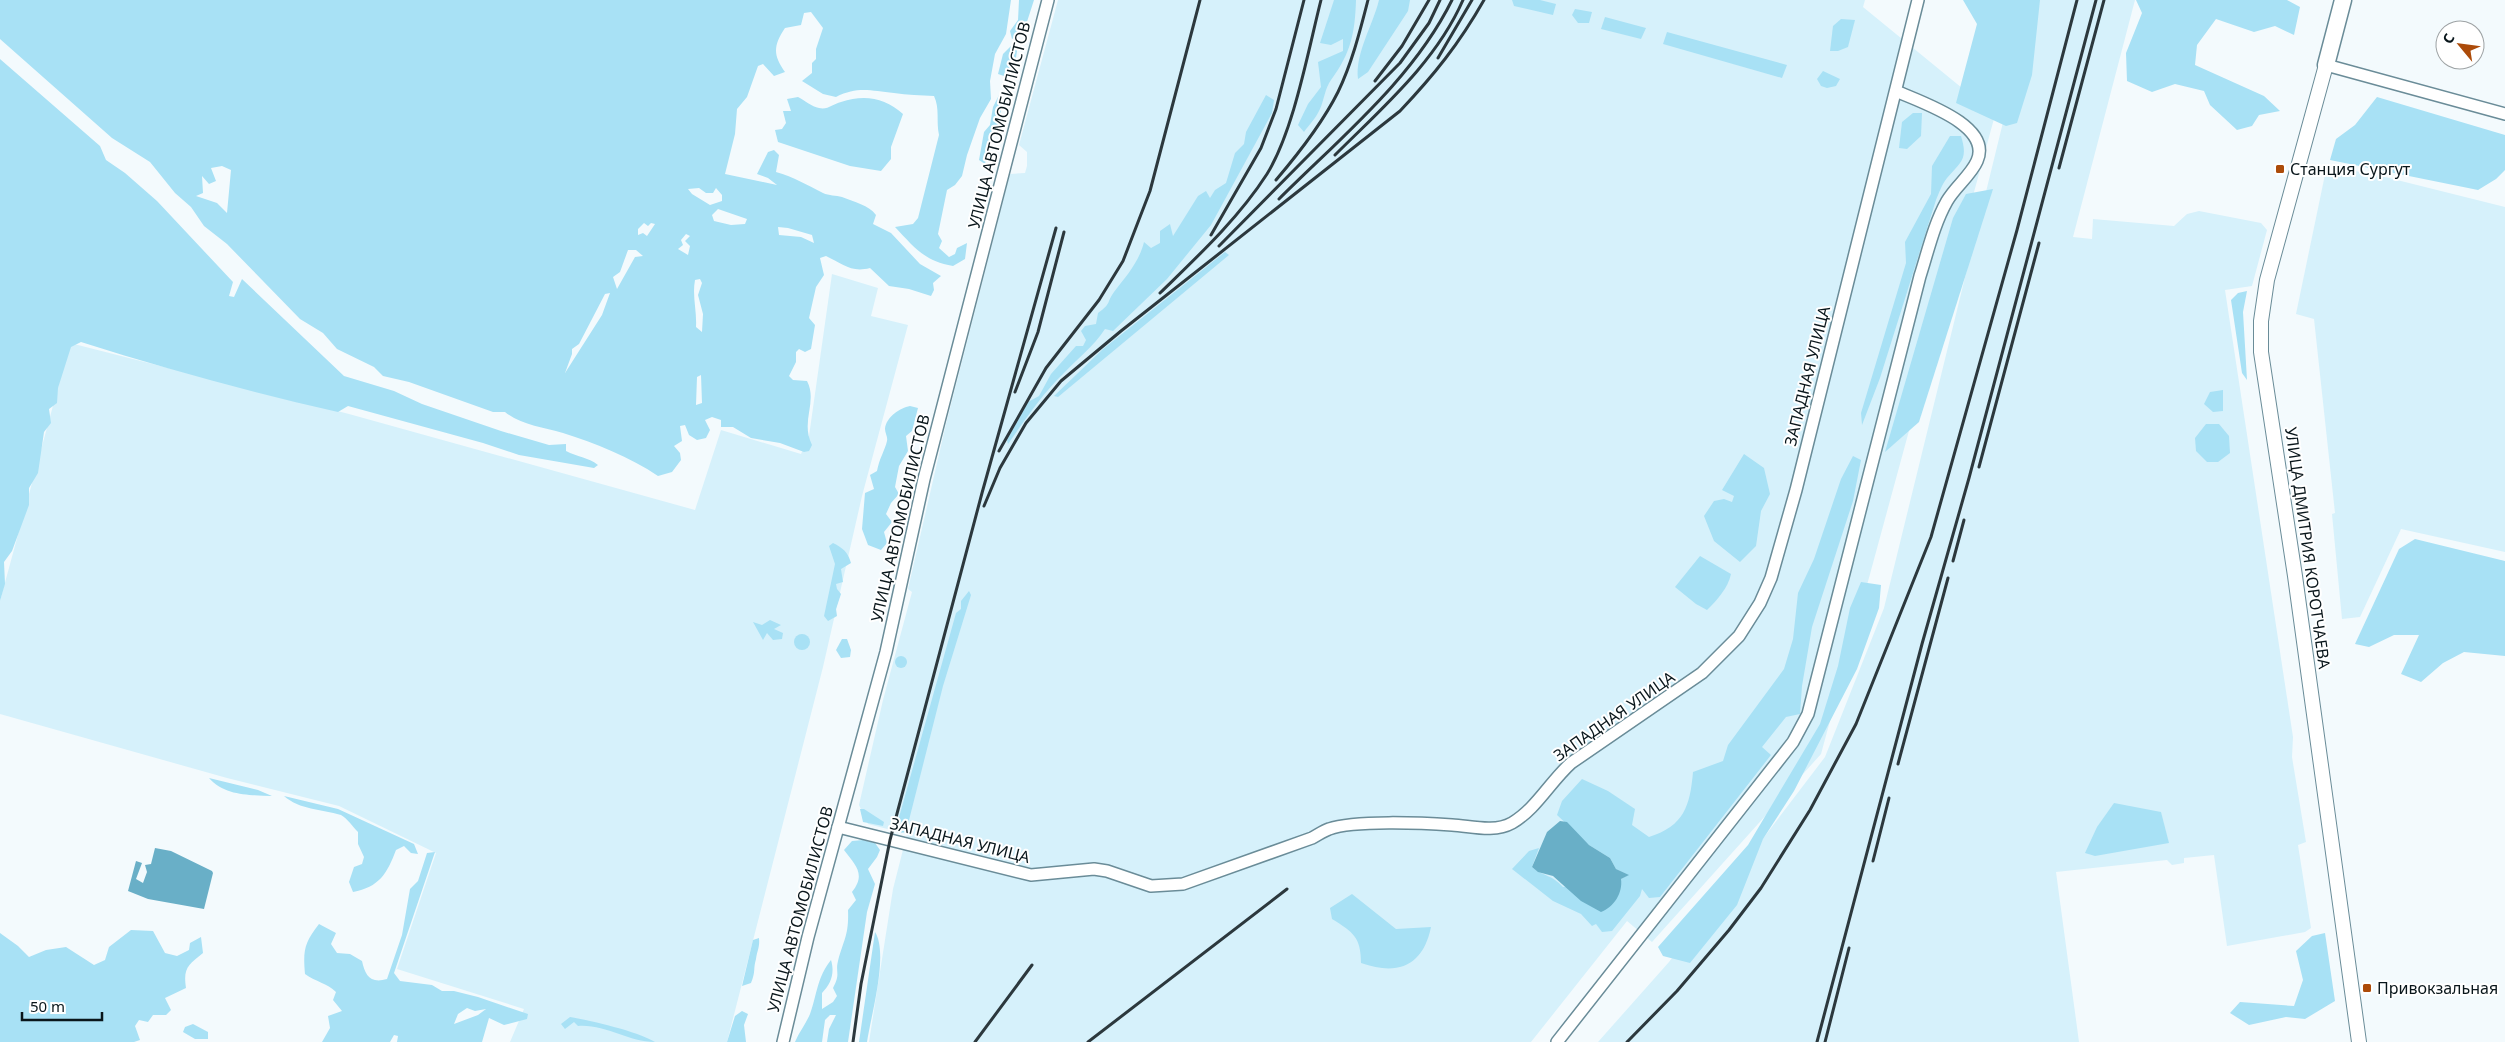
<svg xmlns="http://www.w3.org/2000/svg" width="2505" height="1042" viewBox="0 0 2505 1042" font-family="'Noto Sans',sans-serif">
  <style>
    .built { fill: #d6f1fb }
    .green { fill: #a8e1f5; fill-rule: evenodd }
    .water { fill: #69afc7 }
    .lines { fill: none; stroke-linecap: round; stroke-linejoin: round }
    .minor-casing { stroke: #6a8c98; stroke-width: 14 }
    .tertiary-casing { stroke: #6a8c98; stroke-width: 16 }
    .secondary-casing { stroke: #6a8c98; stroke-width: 19 }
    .minor { stroke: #fff; stroke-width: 11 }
    .tertiary { stroke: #fff; stroke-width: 14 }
    .secondary { stroke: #fff; stroke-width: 16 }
    .rail { stroke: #2c383d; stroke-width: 3 }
    .poi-dot { fill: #ac4b09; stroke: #fff; stroke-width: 2 }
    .labels { text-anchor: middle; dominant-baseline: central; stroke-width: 4; stroke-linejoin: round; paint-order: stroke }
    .street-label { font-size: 16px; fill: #09161b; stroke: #fff }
    .poi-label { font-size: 16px; fill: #09161b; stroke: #fff; text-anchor: start }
  </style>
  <rect width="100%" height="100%" fill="#f3fafd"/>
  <!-- built -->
  <g class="built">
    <path d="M1058,0H1865L1863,7L1995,115L1821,754L1652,942L1627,921L1531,1042H869L893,889L907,834L868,824L859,805L883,700L912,592L908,589L946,424L1010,174L1025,173L1027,166V152L1019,145Z"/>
    <path d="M2033,0H2135L2073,237L2092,239L2093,219L2174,226L2187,214L2199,211L2261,223L2267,230L2252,286L2225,290L2293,737L2292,757L2306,842L2298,845L2311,928L2305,932L2227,946L2214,855L2184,858V863L2172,865L2167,860L2056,872L2079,1042H1598L1669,962L1825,757L1884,608Z"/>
    <path d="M2327,165L2389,178L2505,207V552L2401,529L2360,617L2342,619L2332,514L2335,513L2314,319L2296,314Z"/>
    <path d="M832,274L878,288L871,316L908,325L862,496L823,667L727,1042H510L524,1009L397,969L436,853L339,806L227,778L0,714V601L70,343L349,414L695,510L721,430L801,454L809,436Z"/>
  </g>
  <!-- green -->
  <g class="green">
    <path d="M0,0H1011L1006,34L995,54L990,81L991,99L980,118L967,155L962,176L955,185L947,190L938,234L942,241L939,248L949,257L955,254L957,248L967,243L965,259L953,266C924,261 914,247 895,227L913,224L918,218L939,135C936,121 940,109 934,96C921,95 907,95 894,93C871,91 858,86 836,97L823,94L802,81L812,73V63L816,59V49L823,28L811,12L804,13L801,25L785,28C773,46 773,55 785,72L774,76L763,64L758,66L747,97L737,109L735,134L725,174L777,185L768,178L757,174L768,152L774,150L779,155L776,172C794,177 807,185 823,193C829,196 836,195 842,197C854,202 869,205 876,215L873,224L891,233L920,264L941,276L933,283L934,290L931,296L909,289L889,286L870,268C851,273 843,264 826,256L820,258L824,275L816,287L809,318L815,325L811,349L805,352L799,349L796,352V362L789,376L793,380L807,381C818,402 800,421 812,445L809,451L804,452L780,443L751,438L733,427H721V420L712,417L705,420L710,430L706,438L697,440L689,435L685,425L680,426L682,441L674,446L680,453L681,460L672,472L658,476C630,457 595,443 563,433C543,427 521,425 505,412H493L409,382L383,376L374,367L337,349L323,333L300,319L227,244L204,226L191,207L175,193L150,162L112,138L0,39ZM222,166L231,170L227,213L217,203L196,196L203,193L202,176L209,184L216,181L211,168ZM699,188L706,193H713L716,188L722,195V201L710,205L692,194L688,189ZM718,209L747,219L745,224L731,225L714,221L712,215ZM644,223L648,226L651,223L655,224L647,236L643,233L638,235V229ZM778,227L788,228L812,235L814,243L801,237L779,235ZM686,234L690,236L685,241L690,246L688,255L678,249L683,245L681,240ZM628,250H636L643,256L635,257L617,289L613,277L620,272ZM700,279L702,283L698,295L703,314L702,332L696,327C697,311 692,296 695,280ZM610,293L602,315L565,373L572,354V349L579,344L605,294ZM701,375L702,403L696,405L697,377Z"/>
    <path d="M1019,0H1034L1024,31L1012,39L1010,31L1018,20Z"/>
    <path d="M1334,0H1356C1355,33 1351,53 1331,80C1325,88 1324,100 1320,109C1316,118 1309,125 1304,132L1298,125L1308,104L1321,87L1318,62L1343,51V39L1331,45L1320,43Z"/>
    <path d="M1379,0H1410L1408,11L1368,72L1358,79C1355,53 1373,25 1379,0Z"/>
    <path d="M1512,0H1540L1556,4L1553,15L1514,6Z"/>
    <path d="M1963,0H2040L2032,75L2017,123L2006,126L1956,103L1977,24Z"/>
    <path d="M2136,0H2287L2300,7L2294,35L2275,26L2254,32L2216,19L2197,45L2195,65L2264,96L2280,111L2259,115L2252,126L2237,130L2210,105L2204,91L2175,84L2152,92L2127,81L2126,53L2142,13Z"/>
    <path d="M1575,9L1592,12L1589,23H1578L1572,15Z"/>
    <path d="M1605,17L1646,28L1641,39L1601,29Z"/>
    <path d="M1841,19L1855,20L1848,47L1838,51H1830L1833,26Z"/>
    <path d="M1667,32L1787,65L1782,78L1663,44Z"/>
    <path d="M1012,45L1017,51L1014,71L1007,77L998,74L1003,54Z"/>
    <path d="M0,59L100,146L106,160L125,173L157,201L233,282L229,296L234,297L242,279L344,376L394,391L422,404L501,431L549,445L566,444V451C577,457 588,457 598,465L594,468L519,455L483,443L348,406L338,412C251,392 165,369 81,342L71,347L58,388L57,403L49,409L51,423L44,432L38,473L29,488V505L12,551L4,562L5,584L0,601Z"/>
    <path d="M1823,71L1840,79L1836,86L1827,88L1821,86L1817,79Z"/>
    <path d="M999,95L1002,98L1000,120L990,141L985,164L979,160L984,132L990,125L993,107Z"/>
    <path d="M1266,95L1274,100L1272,113L1211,225L1167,279L1113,331L1105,329C1093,347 1078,358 1063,374C1042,394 1025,420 1008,444L1007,440L1028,402L1039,396L1051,374L1076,346H1083L1086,340L1081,331L1085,326L1096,324L1098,313C1112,303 1106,303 1114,292C1127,275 1139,262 1144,242L1151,248L1160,243V231L1170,224L1173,236L1198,196L1206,191L1210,198L1215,190L1226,183L1235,153L1244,144L1246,132Z"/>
    <path d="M798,97C804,100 812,107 819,108C828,110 833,104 841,102C865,94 885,98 903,114L891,147V159L881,171L850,166L778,142L775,130L782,129L786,123L783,111H791L787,99Z"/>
    <path d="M2377,97L2505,135V170L2496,179L2478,190L2330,160L2336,139L2355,125Z"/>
    <path d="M1913,113H1922L1921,136L1907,149L1899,148L1902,122Z"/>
    <path d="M1950,136H1961C1968,159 1962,161 1947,178C1942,184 1939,193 1936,200L1880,378L1862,425L1861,413L1906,263L1905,242L1931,194L1932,166Z"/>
    <path d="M1993,189L1919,422L1885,452L1953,218L1966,194Z"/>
    <path d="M1225,252L1229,255L1058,397L1054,396L1103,349Z"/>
    <path d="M2247,291L2243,312L2247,380L2242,373L2231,300L2238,293Z"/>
    <path d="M2223,390V411L2213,412L2204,404L2210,392Z"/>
    <path d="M910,406L918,408L912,431L906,436L908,451L899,466L895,487L899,494L891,503L886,514L892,522L884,532L887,543L881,550L868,545L862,529L865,493L874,489L870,475L877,471C879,459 885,450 887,441C888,437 885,433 885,429C886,417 900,408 910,406Z"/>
    <path d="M2206,424H2219L2229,436L2230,453L2218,462H2207L2196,451L2195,438Z"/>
    <path d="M1744,454L1764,468L1770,494L1761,511L1756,546L1740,562L1714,541L1704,516L1714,501L1724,499L1732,502L1734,496L1722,490Z"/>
    <path d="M1853,456L1861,460L1853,501L1812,627L1802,686L1800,714L1786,717L1762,747L1771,755L1660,897L1649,898L1642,889L1640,896L1612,931L1602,932L1596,924L1592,926L1581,914L1553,901L1512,869L1529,851L1539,848L1532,867C1544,877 1551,874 1563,887L1621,879L1628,875L1616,869L1610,858L1589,845L1557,815L1562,801L1582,779L1608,791L1635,809L1632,825L1649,837C1684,826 1690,806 1693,772L1723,761L1728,745L1784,669L1793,639L1798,593L1814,559L1841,479Z"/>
    <path d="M2415,539L2505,561V656L2464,652L2443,663L2421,682L2401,674L2419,635H2394L2369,647L2355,644L2399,549Z"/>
    <path d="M833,543C843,548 848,552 851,563L841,569L843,582L836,584L837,589L841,594L836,609L837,616L828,621L824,616L835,564L829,546Z"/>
    <path d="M1700,556L1731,574C1728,588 1717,600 1707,610L1696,604L1675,587Z"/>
    <path d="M1861,582L1881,585L1879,608L1857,669L1794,791L1763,839L1737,905L1690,963L1663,956L1658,947L1748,845L1820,724L1838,666L1850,608Z"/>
    <path d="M969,591L971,595L943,686L906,832L897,833L898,821L956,613L961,609V601Z"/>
    <path d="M770,620L781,625L774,629L783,633L782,639L773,640L767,633L763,640L753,622L762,625Z"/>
    <circle cx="802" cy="642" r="8"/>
    <path d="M842,639H847L851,650L850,657L841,658L836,650Z"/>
    <circle cx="901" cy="662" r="6"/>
    <path d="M209,778L258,790L272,796C249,795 225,796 209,778Z"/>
    <path d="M284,796L338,809L414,844L418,854L411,853L404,846L396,850C387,874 379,887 353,892L349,882L354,867L362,864L364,857L358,844V832C353,827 347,818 341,815C321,809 300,810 284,796Z"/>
    <path d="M2114,803L2161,812L2169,843L2095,856L2085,853L2097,827Z"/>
    <path d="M860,809H864L884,822L883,826L863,822Z"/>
    <path d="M863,840L875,843L880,850L877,857L868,869L875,884L867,912L848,1042H827L829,1029L836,1015H830L825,1020L822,1042H795C799,1032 806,1024 810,1014C817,995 817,977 831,960C835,973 831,984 822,993V1009L833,1002L837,996L833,988C841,973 835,973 838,961C844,939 849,935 848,910L856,900L852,892C866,874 856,866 844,850L852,841Z"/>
    <path d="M435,852L394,973L400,981L432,985L442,991H454L478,997L528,1014L527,1019L504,1025L489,1018L482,1042H397L398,1036L394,1035L390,1042H322L330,1028L328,1016L342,1011L333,1000L336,992C327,983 316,982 305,974C303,951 304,943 319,924L336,933L331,944L337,953L350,954L362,961C365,975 370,984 387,979L402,935L410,889L418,881L427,853ZM467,1008L475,1011L486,1009L478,1015L454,1024L458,1014Z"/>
    <path d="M1352,894L1396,929L1431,927C1423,966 1398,976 1361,963C1361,937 1353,932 1332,919L1330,908Z"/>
    <path d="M131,930L153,931L165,953L177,956L189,950L190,943L201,937L203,953C188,965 183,968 186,988L165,998L171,1010L166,1015H153L148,1022L139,1020L135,1026L140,1040L134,1042H0V933L18,946L29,957L46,950L66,947L94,965L105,960L109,947Z"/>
    <path d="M875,932C889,954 871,1015 867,1042H859Z"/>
    <path d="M2325,933L2335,1001L2305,1019L2286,1017L2249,1025L2230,1013L2240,1002L2294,1006L2303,980L2296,951L2312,936Z"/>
    <path d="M759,938C760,947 757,951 756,959C753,969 756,971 751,983L742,986L753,940Z"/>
    <path d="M742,1011L748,1014L744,1025L746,1042H727L735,1016Z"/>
    <path d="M570,1017C592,1021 637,1031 655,1042C628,1042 605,1024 578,1026L574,1022L565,1029L561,1024Z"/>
    <path d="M193,1024L208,1032V1039H195L183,1032L185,1027Z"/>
  </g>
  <!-- water -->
  <g class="water">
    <path d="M1560,821L1567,822L1589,845L1610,858L1616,869L1629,875L1621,879C1623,893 1614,907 1601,912L1581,901L1553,876L1538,872L1532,867L1547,832Z"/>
    <path d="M155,848L171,851L212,871L213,873L204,909L148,899L128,891L136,861L142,863L136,879L143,883L147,872L145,865L151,864Z"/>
  </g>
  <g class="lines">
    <!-- minor casing -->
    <g class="minor-casing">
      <g id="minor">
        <path d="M2326,65L2505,114"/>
        <path d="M838,827L1031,875L1094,869L1107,871L1151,886L1183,884L1312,838C1318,835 1323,831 1329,829C1354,820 1423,823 1452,825C1471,826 1494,833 1512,823C1536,809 1550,782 1571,763L1702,673L1739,636L1760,603L1771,578L1796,490L1918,0"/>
        <path d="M783,1042L808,937L886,652L924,479L1048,0"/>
        <path d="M1557,1042L1793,742L1808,714L1920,276C1928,251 1934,224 1947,201C1955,187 1971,175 1977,161C1993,125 1920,102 1896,91"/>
      </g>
    </g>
    <!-- tertiary casing -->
    <g class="tertiary-casing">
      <path id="tertiary" d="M2326,65L2267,280L2261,321V352L2295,576L2359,1042"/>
    </g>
    <!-- secondary casing -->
    <g class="secondary-casing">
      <path id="secondary" d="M2326,65L2343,0"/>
    </g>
    <!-- minor -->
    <use href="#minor" class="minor"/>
    <!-- tertiary -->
    <use href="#tertiary" class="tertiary"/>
    <!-- secondary -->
    <use href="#secondary" class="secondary"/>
    <!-- rail -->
    <g class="rail">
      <path d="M1438,58L1472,0"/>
      <path d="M1375,81L1402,46L1429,0"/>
      <path d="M1335,155C1382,108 1436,62 1463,0"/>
      <path d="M2059,168L2104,0"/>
      <path d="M1276,180C1299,153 1322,124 1338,92C1352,63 1360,31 1368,0"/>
      <path d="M1279,199C1340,138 1413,79 1452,0"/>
      <path d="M1211,235L1261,148L1276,109L1304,0"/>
      <path d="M1219,246L1400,63L1429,23L1440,0"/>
      <path d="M1160,293C1198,256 1238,219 1267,174C1294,130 1308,51 1321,0"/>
      <path d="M1015,392L1038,332L1064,232"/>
      <path d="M999,451L1046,368L1099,300L1123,261L1150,191L1200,0"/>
      <path d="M1979,467L2039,243"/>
      <path d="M984,506L1000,468L1026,423L1061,381L1121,331L1400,111C1434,75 1459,44 1484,0"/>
      <path d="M1953,561L1964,520"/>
      <path d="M1898,764L1948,578"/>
      <path d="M1873,861L1889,798"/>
      <path d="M853,1042L861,984L890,840L982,493L1056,228"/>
      <path d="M975,1042L1032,965"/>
      <path d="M1088,1042L1287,889"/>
      <path d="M1627,1042L1677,991L1729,930L1761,888L1810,810L1856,724L1931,537L2017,230L2077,0"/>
      <path d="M1817,1042L1922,644L1969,478L2096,0"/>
      <path d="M1825,1042L1849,948"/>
    </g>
  </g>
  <!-- markers -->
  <g class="poi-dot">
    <rect x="2275" y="164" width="10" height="10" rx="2.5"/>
    <rect x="2362" y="983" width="10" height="10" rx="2.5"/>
  </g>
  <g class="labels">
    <!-- street labels -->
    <g class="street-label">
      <text transform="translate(999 125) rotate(-76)">УЛИЦА АВТОМОБИЛИСТОВ</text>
      <text transform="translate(1807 376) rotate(-76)">ЗАПАДНАЯ УЛИЦА</text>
      <text transform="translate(900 518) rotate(-77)">УЛИЦА АВТОМОБИЛИСТОВ</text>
      <text transform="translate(2308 548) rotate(82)">УЛИЦА ДМИТРИЯ КОРОТЧАЕВА</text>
      <text transform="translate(1614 716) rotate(-35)">ЗАПАДНАЯ УЛИЦА</text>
      <text transform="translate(960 840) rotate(14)">ЗАПАДНАЯ УЛИЦА</text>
      <text transform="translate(800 909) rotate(-75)">УЛИЦА АВТОМОБИЛИСТОВ</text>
    </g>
    <!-- poi labels -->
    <g class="poi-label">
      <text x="2290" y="169">Станция Сургут</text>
      <text x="2377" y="988">Привокзальная</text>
    </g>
  </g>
  <!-- north arrow -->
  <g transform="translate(2460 45) rotate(299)"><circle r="24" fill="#ffffff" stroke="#9da2a4"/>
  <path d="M0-4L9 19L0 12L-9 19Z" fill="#ac4b09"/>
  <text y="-8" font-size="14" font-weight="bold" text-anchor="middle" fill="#09161b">С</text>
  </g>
  <!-- scale -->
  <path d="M22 1012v8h80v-8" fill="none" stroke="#09161b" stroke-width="2.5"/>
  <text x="30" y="1012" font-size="15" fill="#09161b" stroke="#ffffff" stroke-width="4" paint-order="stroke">50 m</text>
</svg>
